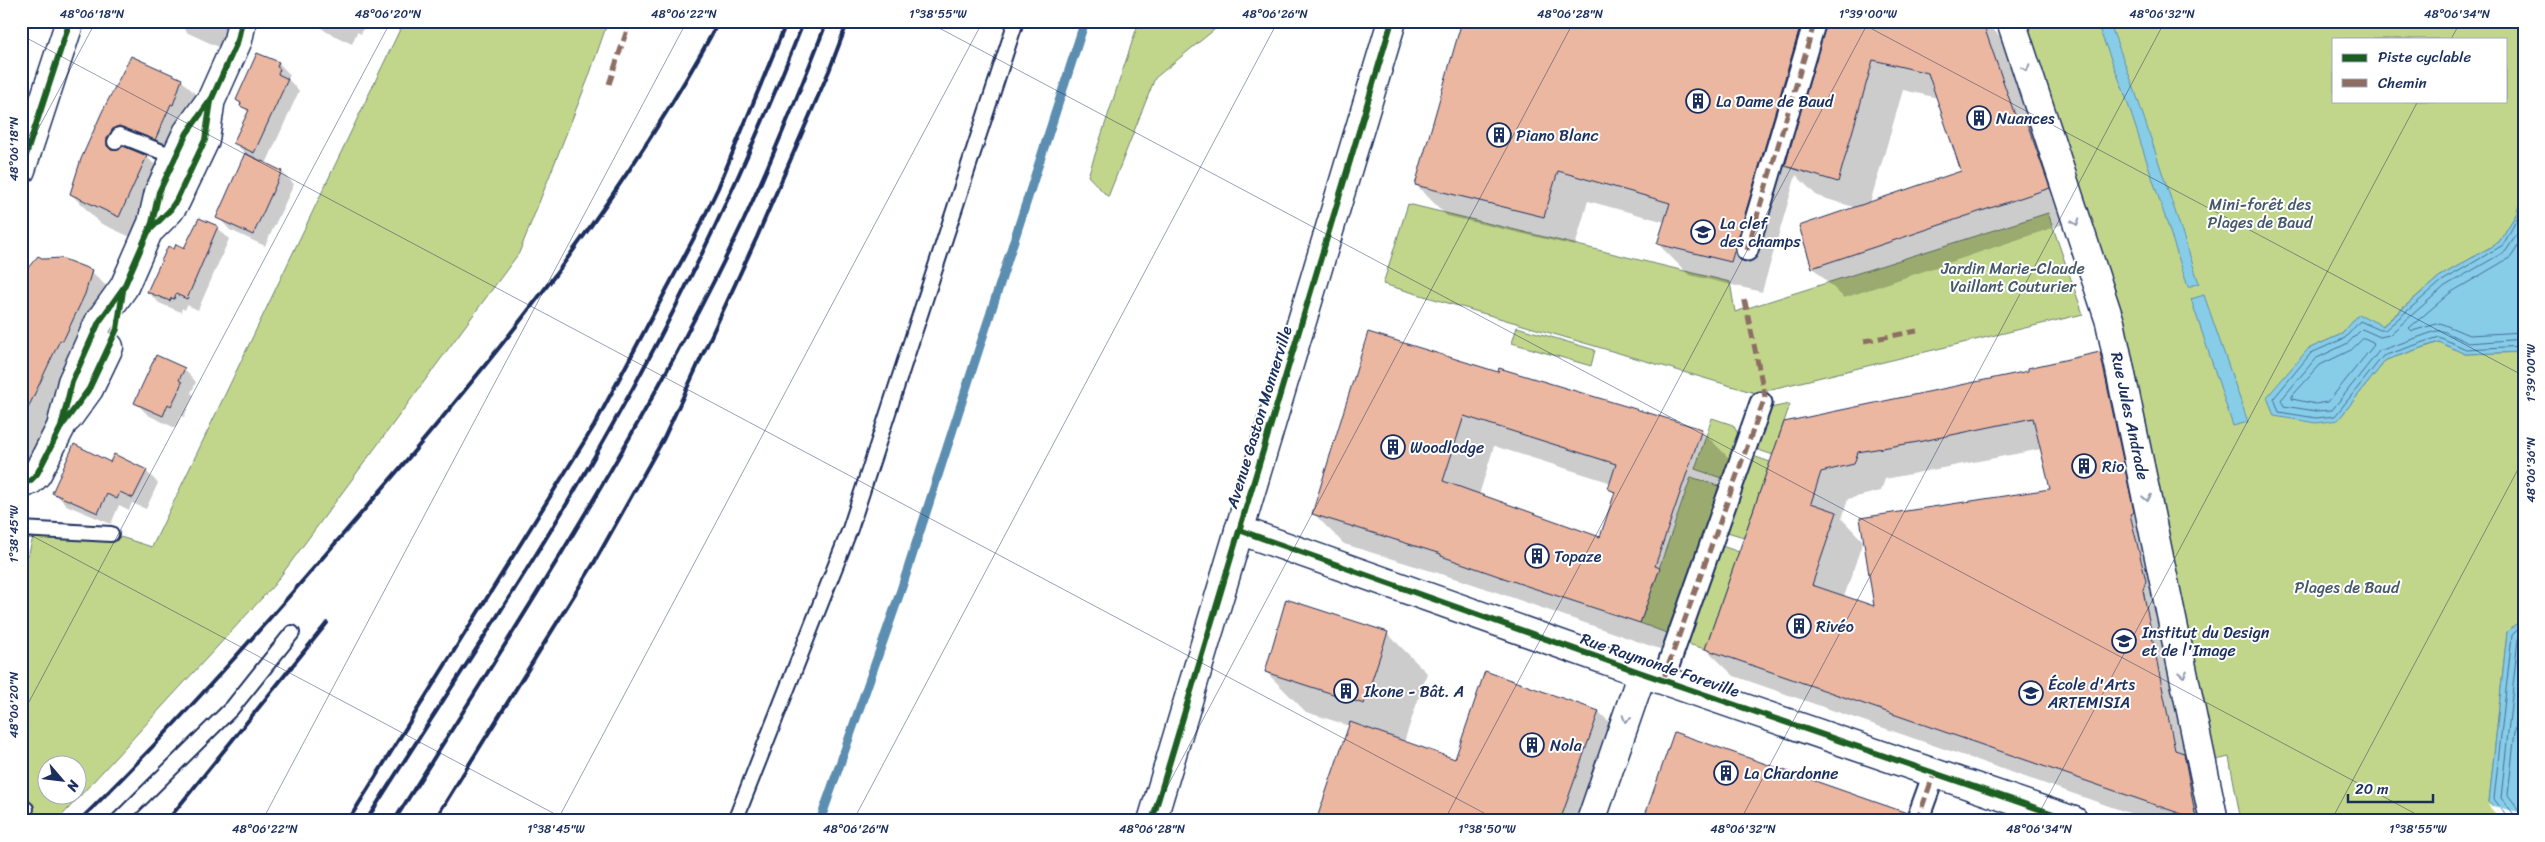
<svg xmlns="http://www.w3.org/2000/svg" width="2545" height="842" viewBox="0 0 2545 842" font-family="Sriracha,sans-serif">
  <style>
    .green { fill: #c2d68b; stroke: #6e8274; fill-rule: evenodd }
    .water { fill: #87cde8; stroke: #5c8eb1 }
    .pier { fill: #fff }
    .shadow { fill: #0003; fill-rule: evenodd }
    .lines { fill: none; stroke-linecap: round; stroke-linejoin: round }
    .shore { stroke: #466e95; stroke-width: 1 }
    .stream { stroke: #5c8eb1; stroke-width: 9 }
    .building { fill: #ecb7a0; stroke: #1b2f5e; fill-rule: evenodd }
    .service-casing { stroke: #1b2f5e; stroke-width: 18 }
    .pedestrian-casing { stroke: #1b2f5e; stroke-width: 25 }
    .minor-casing { stroke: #1b2f5e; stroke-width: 31 }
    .tertiary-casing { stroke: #1b2f5e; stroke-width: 31 }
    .service { stroke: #fff; stroke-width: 14 }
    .pedestrian { stroke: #fff; stroke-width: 21 }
    .minor { stroke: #fff; stroke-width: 28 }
    .tertiary { stroke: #fff; stroke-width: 28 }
    .rail { stroke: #1b2f5e; stroke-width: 4 }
    .quiet { stroke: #8d6e63; stroke-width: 5; stroke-dasharray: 10 5; stroke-linecap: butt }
    .cycleway-casing { stroke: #fff; stroke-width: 9 }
    .cycleway { stroke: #1b5e20; stroke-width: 6 }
    .oneway { stroke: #8d97ae }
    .ticks { fill: none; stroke: #1b2f5e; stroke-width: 1; stroke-opacity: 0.45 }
    .labels { text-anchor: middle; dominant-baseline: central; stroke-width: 4; stroke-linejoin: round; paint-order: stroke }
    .poi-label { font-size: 16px; fill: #1b2f5e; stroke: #fff; text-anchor: start }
    .park-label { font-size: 16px; fill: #455969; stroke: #fff }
    .street-label { font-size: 16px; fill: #1b2f5e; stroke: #fff }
    .neatline { fill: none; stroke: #1b2f5e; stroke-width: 2 }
    .ticks-label { font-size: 12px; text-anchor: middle; fill: #1b2f5e }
  </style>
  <rect width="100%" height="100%" fill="#fff"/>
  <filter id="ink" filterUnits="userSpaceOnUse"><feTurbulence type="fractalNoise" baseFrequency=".02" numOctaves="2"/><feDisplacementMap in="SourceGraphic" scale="10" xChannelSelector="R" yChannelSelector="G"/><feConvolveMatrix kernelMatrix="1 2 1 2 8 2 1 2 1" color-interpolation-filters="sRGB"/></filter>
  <g filter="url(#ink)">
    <!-- green -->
    <g class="green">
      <path d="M404,21H608L588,79L519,253L274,585L57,821H21V566L28,556L35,530L111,534L152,547ZM48,764H78V794H48Z"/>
      <path d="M1139,21H1225L1155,78L1108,197L1088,176Z"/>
      <path d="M2020,21H2524V108L2521,117L2524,140V189L2517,213L2499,242L2439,277L2382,326L2359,315L2342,334L2308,349L2338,420L2386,360L2440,342L2465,354L2524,352V617L2507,632L2489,802L2505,821H2241L2229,757L2212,761ZM2334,39H2506V101H2334Z"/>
      <path d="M1408,204L1730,282L1735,312L2048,213L2083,314L1755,393L1383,284Z"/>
      <path d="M1517,327L1595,350L1591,366L1512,343Z"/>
      <path d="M1790,404L1773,455L1756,449L1770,408Z"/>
      <path d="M1712,418L1733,425L1741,439L1727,480L1695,469Z"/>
      <path d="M1753,456L1770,462L1744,537L1727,532Z"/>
      <path d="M1691,477L1724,488L1672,635L1640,623Z"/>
      <path d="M1722,546L1739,552L1705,649L1688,644Z"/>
    </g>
    <!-- water -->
    <g class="water">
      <path d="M2096,21H2109L2134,88L2199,283L2188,287L2124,92Z"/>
      <path d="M2524,189V352L2465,354L2439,342L2386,360L2338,420L2316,423L2274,416L2267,397L2308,349L2342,334L2359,314L2383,326L2439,277L2499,242L2517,213Z"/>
      <path d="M2204,295L2248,422L2233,426L2191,299Z"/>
      <path d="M2524,617V821H2505L2489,802L2507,632Z"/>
    </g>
    <!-- pier -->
    <path class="pier" d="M2488,805L2519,812L2520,821L2500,819Z"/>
    <!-- shadow -->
    <g class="shadow">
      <path d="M176,21H255L236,55L188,33Z"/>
      <path d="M315,21H366L361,34L357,32L352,44L325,31Z"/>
      <path d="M1464,21H1985L2010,47L2079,219L1844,298L1813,268L1800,227L1857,208L1817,196L1796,175L1762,292L1689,275L1658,244L1665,222L1588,201L1575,246L1447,216L1416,185ZM1903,90L1938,98L1962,172L1870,203Z"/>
      <path d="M257,55L279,63L290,75L288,79L299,91L266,164L282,172L294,184L265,246L230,230L218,217L246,154L234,142L249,113L237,100Z"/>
      <path d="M181,80L210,108L184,168L145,155L175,185L148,245L100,223L71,194L103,112Z"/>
      <path d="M217,227L229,239L198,310L187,305L185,310L182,308L181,312L159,303L148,292L174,250H185Z"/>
      <path d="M44,260L91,271L121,301L114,324L93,370L21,477V278Z"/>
      <path d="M2100,353L2127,380L2218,821H2152L1734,676L1706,649L1785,423L2030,372ZM2041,449L2051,491L1875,607L1844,597L1863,541L1842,519L1848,499L1881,491L1885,479Z"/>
      <path d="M184,369L196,382L191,393L194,395L184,417L181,416L175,428L148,415L135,402Z"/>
      <path d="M1499,374L1701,430L1732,461L1671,653L1470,583L1344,544L1313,513ZM1494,446L1612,483L1610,489L1615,494L1601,539L1479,495Z"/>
      <path d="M111,463L146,471L158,483L146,509L132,503L129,510L119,505L111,524L66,505L54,492Z"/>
      <path d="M1387,633L1427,673L1404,742L1456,760L1599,712L1626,739L1597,821H1317L1350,726L1306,712L1266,672Z"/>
    </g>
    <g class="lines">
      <!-- shore -->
      <g class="shore">
        <path d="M2524,206L2503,245L2442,281L2385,330H2380L2360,321L2345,338L2311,353L2274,398L2279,412L2316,418L2335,416L2383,356L2439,337L2466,349L2524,346"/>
        <path d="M2524,223L2506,251L2445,286L2389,335L2380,337L2362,329L2348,343L2315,359L2281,400L2284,406L2316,411L2332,410L2379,351L2436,331H2443L2468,343L2524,339"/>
        <path d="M2524,237L2511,257L2450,293L2409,328L2412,331L2440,323L2469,335L2524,332"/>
        <path d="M2364,338L2373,342L2374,345L2328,402L2316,404L2292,399V396L2320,365L2351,350Z"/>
        <path d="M2508,821L2507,816L2494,799L2512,635L2524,624"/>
        <path d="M2514,821L2513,813L2501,798L2518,639L2524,632"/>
        <path d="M2522,821L2520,811L2508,795L2524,651"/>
      </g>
      <!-- stream -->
      <path class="stream" d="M820,821L901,590L1085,21"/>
    </g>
    <!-- building -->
    <g class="building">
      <path d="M1462,21H1802L1731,262L1657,244L1670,203L1558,171L1544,217L1415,185Z"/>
      <path d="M1827,21H1982L2017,121L2027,123L2050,188L1812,268L1799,226L1961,171L1928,73L1873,60L1838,182L1785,166Z"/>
      <path d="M257,53L279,62L277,67L280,69L278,74L288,79L254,153L233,143L249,110L240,106L241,103L236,100Z"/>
      <path d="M131,56L182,79L173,105L171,104L155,140L119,126L114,128L107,138V146L111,150H119L123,146L147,156L119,217L70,194L81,159L102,112Z"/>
      <path d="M245,153L282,171L253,235L216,218Z"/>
      <path d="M199,218L218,226L187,299L176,294L174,299L171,298L170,301L147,292L168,246L174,249L176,244L184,248Z"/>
      <path d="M38,256L44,259L61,258L92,270L85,294L63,341L60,340L21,423V276Z"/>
      <path d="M1368,332L1498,372L1499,368L1702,429L1655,566L1660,568L1640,623L1524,585L1441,556V554L1312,514ZM1464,416L1616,464L1608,489L1615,492L1600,537L1443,481Z"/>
      <path d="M2100,352L2134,512L2130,514L2146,581L2143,590L2159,672L2175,750L2184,753L2196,819L1705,649L1784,422L2028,371V368ZM2033,418L2050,489L1860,518L1874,606L1812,585L1837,512L1811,503L1821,472L1854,464L1858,452L1918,442Z"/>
      <path d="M156,355L185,368L179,380L182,382L177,394L171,406L168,404L163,416L134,403Z"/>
      <path d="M74,444L110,462L114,454L147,470L133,498L120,492L117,499L107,494L98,513L52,493Z"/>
      <path d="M1286,599L1388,632L1364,704L1265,672Z"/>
      <path d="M1485,671L1599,711L1560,821H1316L1350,722L1455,759Z"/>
      <path d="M1674,732L1907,813L1905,821H1643Z"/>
    </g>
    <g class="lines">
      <!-- service casing -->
      <g class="service-casing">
        <g id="service">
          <path d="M115,142L119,135L175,157"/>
          <path d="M21,529L111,534"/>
          <path d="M21,806L26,809"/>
          <path d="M118,821L232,708L292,633"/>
          <path d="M735,821L850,529L1016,21"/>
        </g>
      </g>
      <!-- pedestrian casing -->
      <g class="pedestrian-casing">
        <g id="pedestrian">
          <path d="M1747,250L1815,21"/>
          <path d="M1663,680L1761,403"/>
          <path d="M1917,821L1934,774"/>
        </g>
      </g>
      <!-- minor casing -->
      <g class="minor-casing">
        <g id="minor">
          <path d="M2011,21L2110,322L2214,821"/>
          <path d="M152,228L170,210L176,201L205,140L210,105"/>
          <path d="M68,418L89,389L109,347"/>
          <path d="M21,485L31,480L37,474L61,427L72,382L99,322L124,287L152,223L159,192L187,133L212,98L238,40L242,21"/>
          <path d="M1239,530L1642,673L2074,821"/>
          <path d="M1591,821L1642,673"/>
        </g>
      </g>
      <!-- tertiary casing -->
      <g class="tertiary-casing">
        <g id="tertiary">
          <path d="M21,170L70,21"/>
          <path d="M1152,821L1392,21"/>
        </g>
      </g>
      <!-- service -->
      <use href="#service" class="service"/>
      <!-- pedestrian -->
      <use href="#pedestrian" class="pedestrian"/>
      <!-- minor -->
      <use href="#minor" class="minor"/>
      <!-- tertiary -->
      <use href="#tertiary" class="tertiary"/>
      <!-- rail -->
      <g class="rail">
        <path d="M79,821C178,725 268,621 358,517C493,361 621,203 719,21"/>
        <path d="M167,821L327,623"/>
        <path d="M348,821L594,426L696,234L718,188L787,21"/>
        <path d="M366,821C448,691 534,565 609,431C684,299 748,162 804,21"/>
        <path d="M394,821C518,625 644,430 744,220C774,155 801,88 827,21"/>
        <path d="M434,821L594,563L664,438L757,237L829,71L848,21"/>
      </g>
      <!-- quiet -->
      <g class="quiet">
        <path d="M609,84L630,21"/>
        <path d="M1747,250L1815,21"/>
        <path d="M1864,341L1917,331"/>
        <path d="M1663,680L1765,397L1744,297"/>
        <path d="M1917,821L1934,774"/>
      </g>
      <!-- cycleway casing -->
      <g class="cycleway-casing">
        <g id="cycleway">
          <path d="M21,170L70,21"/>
          <path d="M149,231L170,210L176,201L205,140L211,101"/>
          <path d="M64,423L89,389L117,329L123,291"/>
          <path d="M21,485L31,480L37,474L61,427L72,382L99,322L124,287L152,223L159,192L187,133L212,98L238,40L242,21"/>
          <path d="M1239,530L1642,673L2074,821"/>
          <path d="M1152,821L1392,21"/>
        </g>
      </g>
      <!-- cycleway -->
      <use href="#cycleway" class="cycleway"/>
    </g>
    <!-- one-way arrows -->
    <defs><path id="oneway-chevron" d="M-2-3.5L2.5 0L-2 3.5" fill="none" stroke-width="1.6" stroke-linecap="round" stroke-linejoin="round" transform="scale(1.25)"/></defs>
    <g class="oneway">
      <use href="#oneway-chevron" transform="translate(2026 68) rotate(72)"/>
      <use href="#oneway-chevron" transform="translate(2076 222) rotate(71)"/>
      <use href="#oneway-chevron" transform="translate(2147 498) rotate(79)"/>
      <use href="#oneway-chevron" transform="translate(2183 674) rotate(78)"/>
      <use href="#oneway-chevron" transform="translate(1626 719) rotate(109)"/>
    </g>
  </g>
  <!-- ticks -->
  <path class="ticks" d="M926,21L2429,821M1857,21L2524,376M21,35L1499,821M2451,39L2461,21M21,161L96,21M21,530L568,821M21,717L391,21M262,821L687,21M557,821L983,21M853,821L1278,21M1149,821L1574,21M1444,821L1869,21M1740,821L2165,21M2035,821L2418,101M2331,821L2524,458"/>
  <!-- icons -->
  <defs>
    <g id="building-ring" transform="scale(1.25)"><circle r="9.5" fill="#fff" stroke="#1b2f5e" stroke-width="1.5"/><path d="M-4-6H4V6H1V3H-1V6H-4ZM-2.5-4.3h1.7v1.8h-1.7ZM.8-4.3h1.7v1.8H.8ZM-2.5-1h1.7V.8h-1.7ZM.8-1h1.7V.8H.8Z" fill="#1b2f5e"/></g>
    <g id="school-ring" transform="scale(1.25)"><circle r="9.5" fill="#fff" stroke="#1b2f5e" stroke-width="1.5"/><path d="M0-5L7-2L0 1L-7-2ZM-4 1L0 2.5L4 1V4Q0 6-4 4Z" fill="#1b2f5e"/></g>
    <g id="university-ring" transform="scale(1.25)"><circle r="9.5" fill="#fff" stroke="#1b2f5e" stroke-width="1.5"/><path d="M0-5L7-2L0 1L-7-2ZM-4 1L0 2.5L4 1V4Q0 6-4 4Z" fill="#1b2f5e"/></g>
  </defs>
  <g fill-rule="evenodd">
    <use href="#building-ring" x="1698" y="101"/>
    <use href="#building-ring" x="1979" y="118"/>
    <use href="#building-ring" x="1499" y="135"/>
    <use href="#school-ring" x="1703" y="232"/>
    <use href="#building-ring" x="1393" y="447"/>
    <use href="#building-ring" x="2084" y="466"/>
    <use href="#building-ring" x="1537" y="556"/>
    <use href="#building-ring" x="1799" y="626"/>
    <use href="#university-ring" x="2124" y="641"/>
    <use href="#building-ring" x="1346" y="691"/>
    <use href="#university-ring" x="2031" y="693"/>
    <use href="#building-ring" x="1532" y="745"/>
    <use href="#building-ring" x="1726" y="773"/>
  </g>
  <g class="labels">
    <!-- poi labels -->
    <g class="poi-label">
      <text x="1716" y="101">La Dame de Baud</text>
      <text x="1996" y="118">Nuances</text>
      <text x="1516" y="135">Piano Blanc</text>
      <text x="1720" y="223">La clef<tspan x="1720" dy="18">des champs</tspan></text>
      <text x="1410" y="447">Woodlodge</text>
      <text x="2102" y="466">Rio</text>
      <text x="1554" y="556">Topaze</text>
      <text x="1816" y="626">Rivéo</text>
      <text x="2142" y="632">Institut du Design<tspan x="2142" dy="18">et de l'Image</tspan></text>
      <text x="2048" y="684">École d'Arts<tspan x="2048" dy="18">ARTEMISIA</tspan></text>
      <text x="1364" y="691">Ikone - Bât. A</text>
      <text x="1550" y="745">Nola</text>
      <text x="1744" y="773">La Chardonne</text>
    </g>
    <!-- park labels -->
    <g class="park-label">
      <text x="2260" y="204">Mini-forêt des<tspan x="2260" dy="18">Plages de Baud</tspan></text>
      <text x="2013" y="268">Jardin Marie-Claude<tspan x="2013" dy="18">Vaillant Couturier</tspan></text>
      <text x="2347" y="587">Plages de Baud</text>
    </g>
    <!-- street labels -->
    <g class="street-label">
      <text transform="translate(2130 416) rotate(78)">Rue Jules Andrade</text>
      <text transform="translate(1259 417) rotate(-73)">Avenue Gaston Monnerville</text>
      <text transform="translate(1660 665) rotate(19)">Rue Raymonde Foreville</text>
    </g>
  </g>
  <!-- margin -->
  <rect width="2545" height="842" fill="none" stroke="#fff" stroke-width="55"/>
  <!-- legend -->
  <rect x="2332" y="38" width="175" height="65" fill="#ffffff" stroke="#a4acbf"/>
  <rect x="2342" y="54" width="25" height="8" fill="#1b5e20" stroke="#a4acbf"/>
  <text x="2378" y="62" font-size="15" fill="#1b2f5e">Piste cyclable</text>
  <rect x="2342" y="79" width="25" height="8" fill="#8d6e63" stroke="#a4acbf"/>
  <text x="2378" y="88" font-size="15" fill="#1b2f5e">Chemin</text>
  <!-- north arrow -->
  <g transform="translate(62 780) rotate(118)"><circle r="24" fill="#ffffff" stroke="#a4acbf"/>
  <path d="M0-4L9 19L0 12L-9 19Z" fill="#1b2f5e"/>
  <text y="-8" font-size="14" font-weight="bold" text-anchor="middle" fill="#1b2f5e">N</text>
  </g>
  <!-- scale -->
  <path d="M2348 794v8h85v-8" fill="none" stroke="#1b2f5e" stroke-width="2.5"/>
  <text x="2355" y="794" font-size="15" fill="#1b2f5e" stroke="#ffffff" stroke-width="4" paint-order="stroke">20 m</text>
  <rect x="28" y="28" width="2490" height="786" class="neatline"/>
  <g class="ticks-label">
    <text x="92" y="18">48°06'18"N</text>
    <text x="388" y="18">48°06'20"N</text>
    <text x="684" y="18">48°06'22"N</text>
    <text x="938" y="18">1°38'55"W</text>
    <text x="1275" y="18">48°06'26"N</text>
    <text x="1570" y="18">48°06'28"N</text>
    <text x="1868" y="18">1°39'00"W</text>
    <text x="2162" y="18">48°06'32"N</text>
    <text x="2457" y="18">48°06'34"N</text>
    <text transform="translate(14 149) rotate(-90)" y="4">48°06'18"N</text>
    <text transform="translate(2531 373) rotate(-90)" y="4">1°39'00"W</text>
    <text transform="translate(2531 470) rotate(-90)" y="4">48°06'36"N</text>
    <text transform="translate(14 534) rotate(-90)" y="4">1°38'45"W</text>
    <text transform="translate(14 705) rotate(-90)" y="4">48°06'20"N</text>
    <text x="265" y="833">48°06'22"N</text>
    <text x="556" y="833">1°38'45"W</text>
    <text x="856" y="833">48°06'26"N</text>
    <text x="1152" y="833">48°06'28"N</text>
    <text x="1487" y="833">1°38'50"W</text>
    <text x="1743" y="833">48°06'32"N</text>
    <text x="2039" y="833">48°06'34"N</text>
    <text x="2418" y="833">1°38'55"W</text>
  </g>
</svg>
